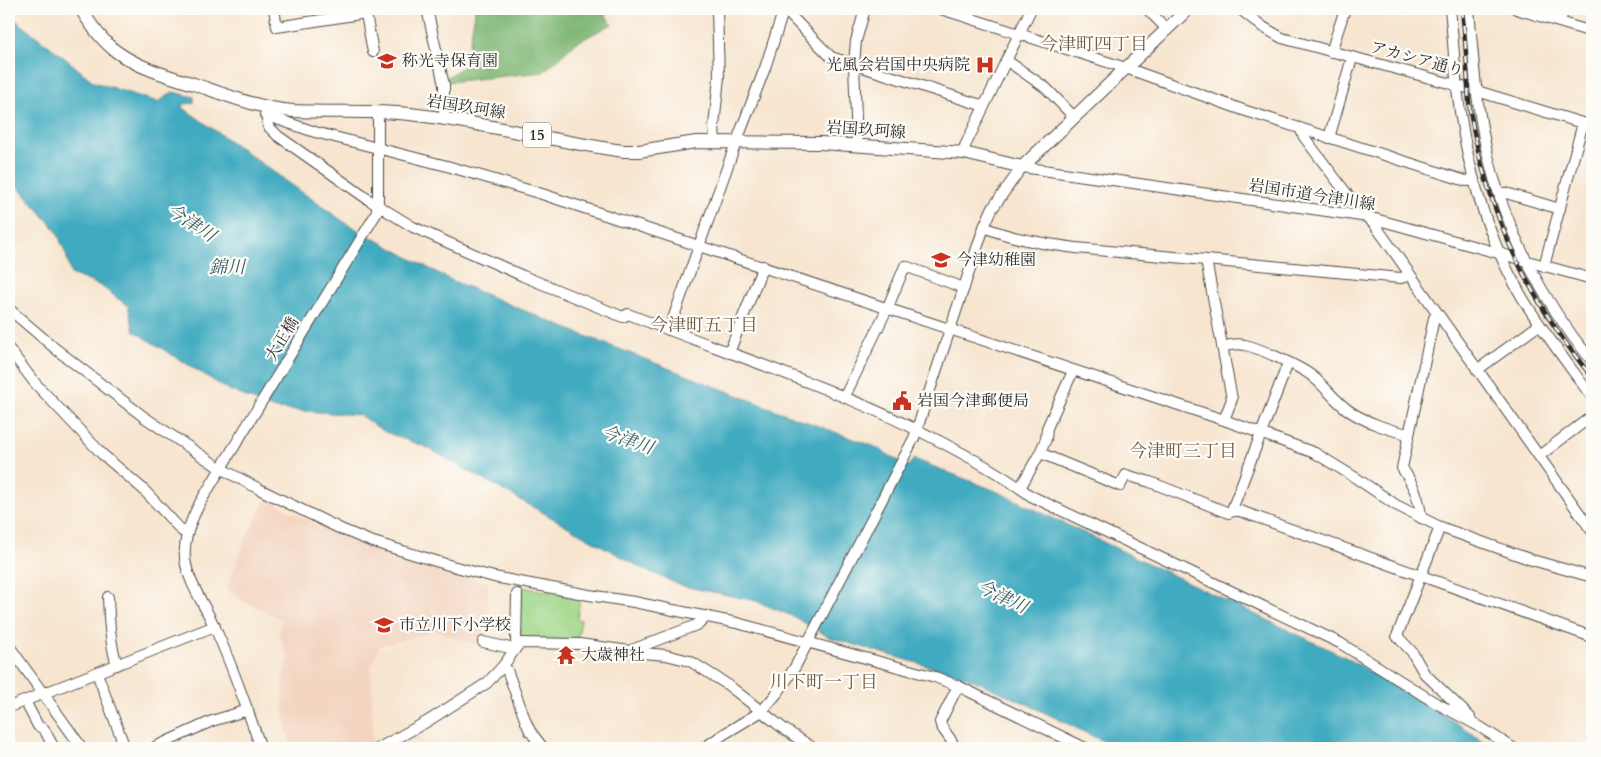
<svg xmlns="http://www.w3.org/2000/svg" width="1601" height="757" viewBox="0 0 1601 757" font-family="Cardo,'Noto Serif JP',serif">
  <style>
    .built { fill: #f3d4bf }
    .green { fill: #9fd687; stroke: #658059 }
    .forest { fill: #7fb774; stroke: #557150 }
    .water { fill: #41aac0; stroke: #366a76 }
    .lines { fill: none; stroke-linecap: round; stroke-linejoin: round }
    .minor-casing { stroke: #4a4744; stroke-width: 12 }
    .major-casing { stroke: #4a4744; stroke-width: 14 }
    .minor { stroke: #fff; stroke-width: 10 }
    .major { stroke: #fff; stroke-width: 12 }
    .rail-casing { stroke: #2b2b2b; stroke-width: 4.5 }
    .rail { stroke: #fdfcf7; stroke-width: 2.5; stroke-dasharray: 8; stroke-linecap: butt }
    .labels { text-anchor: middle; dominant-baseline: central; stroke-width: 4.5; stroke-linejoin: round; paint-order: stroke }
    .shield { fill: #fdfcf7; stroke: #6a6a68; stroke-width: 1 }
    .shield-label { font-size: 15px; font-weight: bold; fill: #2b2b2b }
    .street-label { font-size: 16px; fill: #2b2b2b; stroke: #fdfcf7 }
    .poi-label { font-size: 16px; fill: #2b2b2b; stroke: #fdfcf7; text-anchor: start }
    .neighbourhood-label { font-size: 18px; fill: #6e5946; stroke: #fdfcf7 }
    .water-label { font-size: 18px; font-style: italic; fill: #345e67; stroke: #fdfcf7 }
  </style>
  <rect width="100%" height="100%" fill="#fdfcf7"/>
  <filter id="ink" filterUnits="userSpaceOnUse"><feTurbulence type="fractalNoise" baseFrequency=".02" numOctaves="2"/><feDisplacementMap in="SourceGraphic" scale="10" xChannelSelector="R" yChannelSelector="G"/><feConvolveMatrix kernelMatrix="1 2 1 2 8 2 1 2 1" color-interpolation-filters="sRGB"/></filter>
  <filter id="wash" filterUnits="userSpaceOnUse"><feTurbulence type="fractalNoise" baseFrequency=".0096" numOctaves="4" result="noise"/><feDisplacementMap in="SourceGraphic" scale="20" xChannelSelector="R" yChannelSelector="G"/><feGaussianBlur stdDeviation="1.12" result="paint"/><feColorMatrix in="noise" values="0 0 0 0 0 0 0 0 0 0 0 0 0 0 0 0 0 1.4 0 .05"/><feComposite in="paint" operator="in"/></filter>
  <g filter="url(#wash)">
    <rect width="100%" height="100%" fill="#f7e5cf"/>
    <!-- built -->
    <path class="built" d="M267,498L291,512L361,544L420,563L488,583L487,645L473,644L433,629L424,634L379,646L371,667L373,746L365,748H293L284,722L283,676L289,659L279,634L282,620L242,600L227,588L245,540Z"/>
    <!-- green -->
    <path class="green" d="M521,587L580,597L577,619L581,620L577,641L521,639Z"/>
    <!-- forest -->
    <path class="forest" d="M474,9H601L612,24L576,43L543,72L448,82L447,77L463,67L467,56L475,13Z"/>
    <!-- water -->
    <path class="water" d="M9,15L66,59L94,82L158,102L173,92L194,97V103L183,104L182,107L347,224L451,280L573,331L791,416L873,446L908,466L914,459L996,491L1347,658L1458,724L1493,748H1117L1029,705L969,678L831,638L794,617L756,601L683,586L645,570L426,447L385,432L359,415L275,409L227,389L134,331L128,306L101,286L71,274L66,254L56,230L9,177Z"/>
  </g>
  <g filter="url(#ink)">
    <g class="lines">
      <!-- minor casing -->
      <g class="minor-casing">
        <g id="minor">
          <path d="M274,9L277,27L366,13"/>
          <path d="M365,9L373,52"/>
          <path d="M427,9L444,85V119"/>
          <path d="M941,9L1126,68L1243,110L1466,181L1474,180"/>
          <path d="M1147,9L1167,29"/>
          <path d="M1240,9L1263,27L1282,38L1467,88L1592,126"/>
          <path d="M1450,9C1453,35 1454,62 1457,88C1465,161 1485,234 1522,297C1543,332 1568,364 1592,397"/>
          <path d="M1469,9C1473,57 1476,105 1487,152C1505,229 1542,301 1592,361"/>
          <path d="M1516,9L1592,32"/>
          <path d="M1560,22L1564,9"/>
          <path d="M1331,52L1345,9"/>
          <path d="M1006,60L1046,88L1074,117"/>
          <path d="M265,107L268,126L278,136L369,200L413,227L523,276L623,317L628,314C734,356 843,390 943,443C973,459 1003,475 1031,496L1340,643L1434,702L1477,725L1513,748"/>
          <path d="M265,115L315,132L447,166L542,194L1224,420L1315,453L1356,478L1396,505L1440,527L1532,560L1592,577"/>
          <path d="M1300,128L1304,137L1356,206L1375,225L1592,531"/>
          <path d="M1329,138L1352,58"/>
          <path d="M715,142L714,126L719,77L717,9"/>
          <path d="M857,145L854,64L856,41L865,9"/>
          <path d="M964,153L965,146L1031,9"/>
          <path d="M1500,193H1506L1560,209"/>
          <path d="M984,227C1012,239 1046,244 1076,248L1401,278L1410,275"/>
          <path d="M1206,260L1232,399L1224,420"/>
          <path d="M1544,266L1583,123"/>
          <path d="M9,309L57,350L144,417L220,468L261,490L341,529L370,541L452,566L494,577L589,595L634,602L737,623L935,677L958,686L1085,748"/>
          <path d="M669,330L733,151L765,68L784,9L831,57L984,106"/>
          <path d="M1222,347C1230,345 1237,343 1245,345C1259,348 1301,367 1312,376C1325,386 1334,400 1348,410C1363,421 1391,431 1409,434"/>
          <path d="M9,349L34,382L102,454L143,489L182,531L187,534"/>
          <path d="M729,353L763,266"/>
          <path d="M1477,370L1539,325"/>
          <path d="M845,396L887,309L905,266L964,288"/>
          <path d="M1040,453L1120,486L1126,475L1150,482L1229,513L1233,511H1240L1592,637"/>
          <path d="M1539,456L1592,416"/>
          <path d="M1020,488L1040,453L1046,439L1047,428L1073,371"/>
          <path d="M1233,511V507L1288,363"/>
          <path d="M1421,518C1420,499 1413,483 1402,468L1434,318L1437,314"/>
          <path d="M1440,527L1397,636L1412,652L1424,673L1470,717"/>
          <path d="M517,594L516,641L518,645"/>
          <path d="M108,597C109,620 110,643 117,665"/>
          <path d="M483,642L510,648L514,651"/>
          <path d="M9,646L82,748"/>
          <path d="M638,649L643,653L666,655L690,661L728,685L784,729L813,748"/>
          <path d="M503,666L507,670L526,722L530,731L543,748"/>
          <path d="M97,673L125,748"/>
          <path d="M25,701L38,726L44,729L54,748"/>
          <path d="M9,707L215,626"/>
          <path d="M155,747L212,721L248,710"/>
          <path d="M261,748C246,707 233,666 214,626C205,605 188,583 185,559C183,539 191,519 201,501L376,214L378,205V112"/>
          <path d="M379,748L428,721L487,683L503,666L518,645L522,643L580,644L629,651L699,624L707,616"/>
          <path d="M704,748L724,734L762,711L779,691L795,667L914,438L984,227L992,209L1022,167L1368,217L1592,279"/>
          <path d="M954,748C953,738 942,732 940,722L958,686"/>
        </g>
      </g>
      <!-- major casing -->
      <g class="major-casing">
        <path id="major" d="M81,9C90,24 102,41 117,52C139,68 168,76 194,84C226,95 258,108 293,111C332,113 371,110 410,114C482,122 552,141 624,151H639L696,142L821,143L964,153L1022,167L1188,9"/>
      </g>
      <!-- minor -->
      <use href="#minor" class="minor"/>
      <!-- major -->
      <use href="#major" class="major"/>
      <!-- rail casing -->
      <g class="rail-casing">
        <path id="rail" d="M1462,9C1464,29 1466,49 1467,69C1468,83 1468,97 1470,111C1487,212 1527,298 1592,377"/>
      </g>
      <!-- rail -->
      <use href="#rail" class="rail"/>
    </g>
  </g>
  <!-- icons -->
  <defs>
    <g id="school-bare" transform="scale(1.5)"><path d="M0-5L7-2L0 1L-7-2ZM-4 1L0 2.5L4 1V4Q0 6-4 4Z" fill="#c8321e" stroke="#fdfcf7" stroke-width="2.5" paint-order="stroke"/></g>
    <g id="hospital-bare" transform="scale(1.5)"><path d="M-5-5h3v3.5h4V-5h3V5h-3V1.5h-4V5h-3Z" fill="#c8321e" stroke="#fdfcf7" stroke-width="2.5" paint-order="stroke"/></g>
    <g id="civic-bare" transform="scale(1.5)"><path d="M-.6-6.5H3V-4.5H.6V-3L4-1V1h2V6H-6V1h2V-1L-.6-3ZM-1.2 2.5V6h2.4V2.5Z" fill="#c8321e" stroke="#fdfcf7" stroke-width="2.5" paint-order="stroke"/></g>
    <g id="temple-bare" transform="scale(1.5)"><path d="M0-6L5-2H3V0L6.5 2.5H4V6H1.5V3h-3V6H-4V2.5H-6.5L-3 0V-2H-5Z" fill="#c8321e" stroke="#fdfcf7" stroke-width="2.5" paint-order="stroke"/></g>
  </defs>
  <g fill-rule="evenodd">
    <use href="#school-bare" x="387" y="61"/>
    <use href="#hospital-bare" x="985" y="65"/>
    <use href="#school-bare" x="941" y="260"/>
    <use href="#civic-bare" x="902" y="401"/>
    <use href="#school-bare" x="384" y="625"/>
    <use href="#temple-bare" x="566" y="655"/>
  </g>
  <g class="labels">
    <!-- shield labels -->
    <rect class="shield" x="523" y="122.5" width="28" height="25" rx="4"/>
    <g class="shield-label">
      <text x="537" y="135">15</text>
    </g>
    <!-- street labels -->
    <g class="street-label">
      <text transform="translate(1417 59) rotate(15)">アカシア通り</text>
      <text transform="translate(466 107) rotate(9)">岩国玖珂線</text>
      <text transform="translate(866 130) rotate(4)">岩国玖珂線</text>
      <text transform="translate(1312 195) rotate(9)">岩国市道今津川線</text>
      <text transform="translate(282 339) rotate(-59)">大正橋</text>
    </g>
    <!-- poi labels -->
    <g class="poi-label">
      <text x="402" y="61">称光寺保育園</text>
      <text x="970" y="65" text-anchor="end">光風会岩国中央病院</text>
      <text x="956" y="260">今津幼稚園</text>
      <text x="917" y="401">岩国今津郵便局</text>
      <text x="399" y="625">市立川下小学校</text>
      <text x="581" y="655">大歳神社</text>
    </g>
    <!-- neighbourhood labels -->
    <g class="neighbourhood-label">
      <text x="1094" y="44">今津町四丁目</text>
      <text x="704" y="325">今津町五丁目</text>
      <text x="1183" y="451">今津町三丁目</text>
      <text x="824" y="682">川下町一丁目</text>
    </g>
    <!-- water labels -->
    <g class="water-label">
      <text transform="translate(191 223) rotate(33)">今津川</text>
      <text x="227" y="267">錦川</text>
      <text transform="translate(627 440) rotate(19)">今津川</text>
      <text transform="translate(1002 597) rotate(25)">今津川</text>
    </g>
  </g>
  <!-- margin -->
  <rect width="1601" height="757" fill="none" stroke="#fdfcf7" stroke-width="30"/>
</svg>
